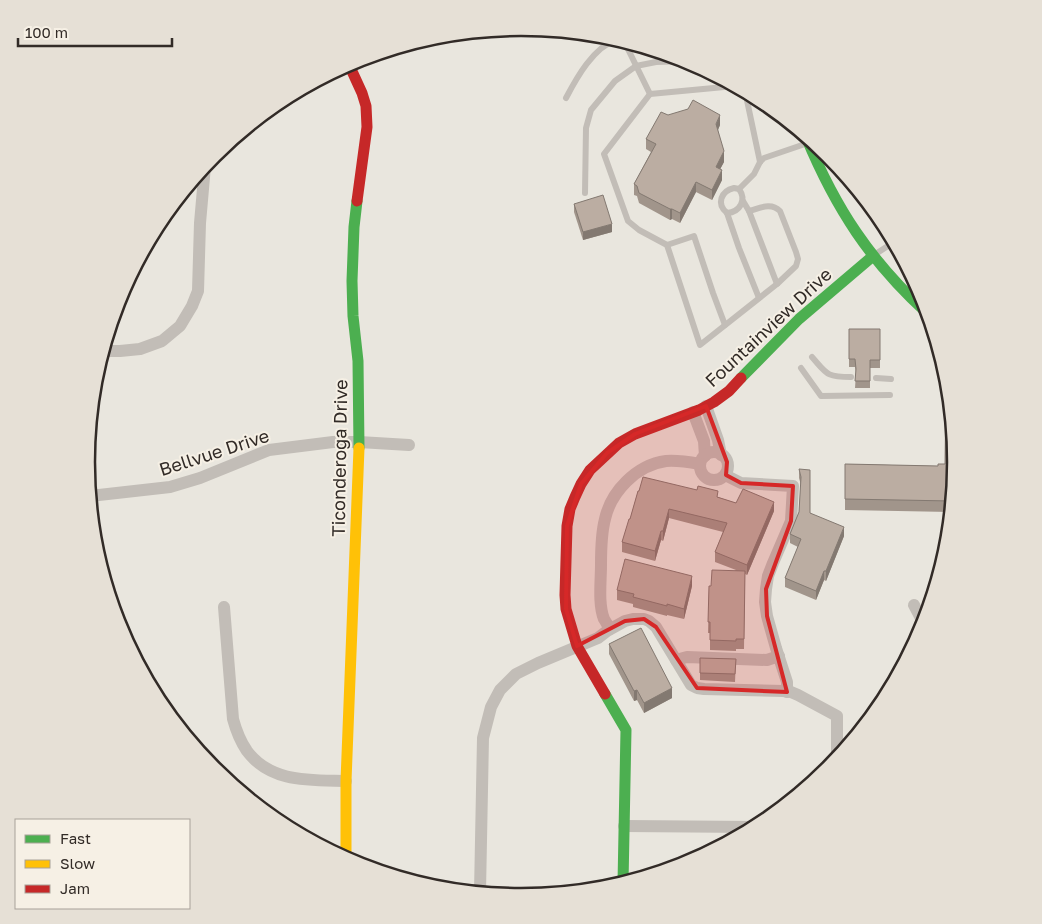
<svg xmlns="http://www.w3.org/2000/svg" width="1042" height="924" viewBox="0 0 1042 924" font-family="'Golos Text',sans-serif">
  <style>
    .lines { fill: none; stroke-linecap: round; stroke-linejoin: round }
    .lane { stroke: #c2bdb7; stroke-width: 6 }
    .street { stroke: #c2bdb7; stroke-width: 12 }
    .fast { stroke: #4caf50; stroke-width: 11 }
    .slow { stroke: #ffc107; stroke-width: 11 }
    .jam { stroke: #c62828; stroke-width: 11 }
    .wall { fill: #a1958b }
    .shaded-wall { fill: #837971 }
    .building { fill: #bbada2; stroke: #837971 }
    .marked { fill: #d62828; fill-opacity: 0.2; stroke: #d62828; stroke-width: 4; stroke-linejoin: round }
    .labels { text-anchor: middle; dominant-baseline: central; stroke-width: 4; stroke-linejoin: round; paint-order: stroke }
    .street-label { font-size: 18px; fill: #322b27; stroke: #f6f0e5 }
    .rim { fill: none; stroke: #322b27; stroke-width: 2.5 }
  </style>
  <rect width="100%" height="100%" fill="#e9e6de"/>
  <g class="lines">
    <!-- lane -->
    <g class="lane">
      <path d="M624,41L650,94"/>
      <path d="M735,86L650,94L604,154L628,221L639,230L667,245L700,345L777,284L796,266L798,259L796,252L780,211C771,202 760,208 749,211L743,201"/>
      <path d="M745,91L760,162"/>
      <path d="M566,98C577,77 593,48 617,39"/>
      <path d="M734,188L739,189C747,200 740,212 727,213C716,204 721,191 734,188Z"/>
      <path d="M739,189L754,174L760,162L764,158L808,143"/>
      <path d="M585,193L586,128L591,110L615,81L636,66L656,62L687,61"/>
      <path d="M749,211L777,284"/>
      <path d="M727,213L739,248L759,298"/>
      <path d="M667,245L694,236L713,293L725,325"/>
      <path d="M874,255L894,242"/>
      <path d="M940,352V362L942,361"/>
      <path d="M812,357C827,374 826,377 851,377"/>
      <path d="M801,368L821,396L890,395"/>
      <path d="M876,378L891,379"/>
    </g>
    <!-- street -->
    <g class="street">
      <path d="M103,351H120L140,349L162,341L180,326L192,306L198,291L200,223L205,166"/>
      <path d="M706,406L718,440L721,455"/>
      <path d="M693,412L704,441L705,456"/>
      <circle cx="714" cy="466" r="14"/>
      <path d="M725,475L741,483L793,486L791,521L773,563L768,576L766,589L765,602L767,616L776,648L787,682V692"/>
      <path d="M90,496L170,487L200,478L269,450L333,442H359L409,445"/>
      <path d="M914,605L924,624"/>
      <path d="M224,607L233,719C236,730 240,741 247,751C271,783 310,780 346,781"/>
      <path d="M610,629C608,626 606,622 604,619C598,604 601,581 601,565C601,550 601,534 605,519C611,492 636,465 666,461C677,460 689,462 700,464"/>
      <path d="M676,660L687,657L767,660L779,656"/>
      <path d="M624,826L755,827"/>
      <path d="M480,892L483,738L491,707L500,690L516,674L538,663L598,638L607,631L625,621L633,619H644L649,621L656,627L691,685L697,688L704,689L783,691L791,692L798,695L837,716V753"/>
    </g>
    <!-- fast -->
    <g class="fast">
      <path d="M806,137C836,209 870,261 928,314"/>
      <path d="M357,201L354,227L352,281L353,316L358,361L359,448"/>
      <path d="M741,378L799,319L873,256"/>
      <path d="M605,694L626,730L623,883"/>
    </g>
    <!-- slow -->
    <path class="slow" d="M346,859V781L359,448"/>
    <!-- jam -->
    <g class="jam">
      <path d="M347,65L351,69L362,93L366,106L367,127L357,201"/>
      <path d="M605,694L577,646L566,609L565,595L567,526L570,509L575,497L581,484L590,470L619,443L635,434L699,410L714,402L729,391L741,378"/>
    </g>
  </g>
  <!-- wall -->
  <g class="wall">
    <path d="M668,115L720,125L718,130L724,162L720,169L722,180L712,200L696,192L680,223L672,219L670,220L639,203L637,196L634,195V184L651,152L646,149V139Z"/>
    <path d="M574,204L612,232L583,240L574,212Z"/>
    <path d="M849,329H880V368H870V388H855L856,373L855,367H849Z"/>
    <path d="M956,462L951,512L845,510V464L938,466L945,464Z"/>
    <path d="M799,469L810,513L844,536L826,581L824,580L816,600L785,587V578L798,547L790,543V534L799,512L801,485L799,478Z"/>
    <path d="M638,491L718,497L736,503L774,511L747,575L745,574L744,649H736V651L710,650V633H708L709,586H711L736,570L715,562V552L723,532L669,518L663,541L661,540L655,561L622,552V542L630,519Z"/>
    <path d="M692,586L684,619L667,615V616L633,607V604L617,600V590Z"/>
    <path d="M609,644L672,698L644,713L637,700L634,701L609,654Z"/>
    <path d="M700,658L736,659L735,682L700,680Z"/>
  </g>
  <!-- shaded-wall -->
  <g class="shaded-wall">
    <path d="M720,115V125L716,134V124Z"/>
    <path d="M724,151V162L716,177V167Z"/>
    <path d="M722,170V180L712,200V190Z"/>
    <path d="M696,182V192L680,223V213Z"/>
    <path d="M670,209H672V219L670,220Z"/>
    <path d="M612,224V232L583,240V232Z"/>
    <path d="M774,502V511L747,575V565Z"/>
    <path d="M669,509V518L663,541V531Z"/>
    <path d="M844,527V536L826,581V571Z"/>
    <path d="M661,531V540L655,561V551Z"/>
    <path d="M824,571V580L816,600V591Z"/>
    <path d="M692,576V586L684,619V609Z"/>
    <path d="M672,688V698L644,713V703Z"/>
    <path d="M637,690V700L634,701V691Z"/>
  </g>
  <!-- building -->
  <g class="building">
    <path d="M693,100L720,115L716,124L724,151L716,167L722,170L712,190L696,182L680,213L672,209H670L639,193L637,186L634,184L656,144L646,139L661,112L668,115L688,109Z"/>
    <path d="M603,195L612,224L583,232L574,204Z"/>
    <path d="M849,329H880V360H870V381H855L856,369L855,359H849Z"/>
    <path d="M946,391H948L956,462L952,501L845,499V464L938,466V464H945Z"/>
    <path d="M799,469L810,470V513L844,527L826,571H824L816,591L785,578L801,539L790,534L799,512L801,477Z"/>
    <path d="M643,477L697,490L698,486L718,491L717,497L736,503L743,489L774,502L747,565L715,552L727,523L669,509L663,531H661L655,551L622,542L629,519H630L638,491H639Z"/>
    <path d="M625,559L692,576L684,609L667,604V606L633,597L634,594L617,590Z"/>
    <path d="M712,570L745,571L744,639H736V641L710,640V622H708L709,586H711Z"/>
    <path d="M641,628L672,688L644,703L637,690L634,691L609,644Z"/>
    <path d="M700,658L736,659L735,674L700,673Z"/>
  </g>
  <!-- marked area -->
  <path class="marked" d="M706,406L727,462L726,475L741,483L793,486L791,521L766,589L767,616L787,692L697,688L656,627L644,619L625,621L577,646L566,609L567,526L581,484L607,453L635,434Z"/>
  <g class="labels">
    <!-- street labels -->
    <g class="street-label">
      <text transform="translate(768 327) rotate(-43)">Fountainview Drive</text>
      <text transform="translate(214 452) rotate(-18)">Bellvue Drive</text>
      <text transform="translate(339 458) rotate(-89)">Ticonderoga Drive</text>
    </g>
  </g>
  <!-- crop -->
  <path d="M0 0H1042V924H0ZM95 462a426 426 0 1 1 852 0a426 426 0 1 1-852 0Z" fill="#e6e0d6" fill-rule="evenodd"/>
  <path class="rim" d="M95 462a426 426 0 1 1 852 0a426 426 0 1 1-852 0Z"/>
  <!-- legend -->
  <rect x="15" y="819" width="175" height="90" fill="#f6f0e5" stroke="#a8a199"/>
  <rect x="25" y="835" width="25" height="8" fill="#4caf50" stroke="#a8a199"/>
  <text x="60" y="844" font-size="15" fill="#322b27">Fast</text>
  <rect x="25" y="860" width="25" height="8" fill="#ffc107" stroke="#a8a199"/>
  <text x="60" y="869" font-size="15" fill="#322b27">Slow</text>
  <rect x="25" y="885" width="25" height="8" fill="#c62828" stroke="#a8a199"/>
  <text x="60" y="894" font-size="15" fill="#322b27">Jam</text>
  <!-- scale -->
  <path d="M18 38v8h154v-8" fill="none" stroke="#322b27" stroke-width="2.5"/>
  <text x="25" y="38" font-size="15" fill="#322b27" stroke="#f6f0e5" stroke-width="4" paint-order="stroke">100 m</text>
</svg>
